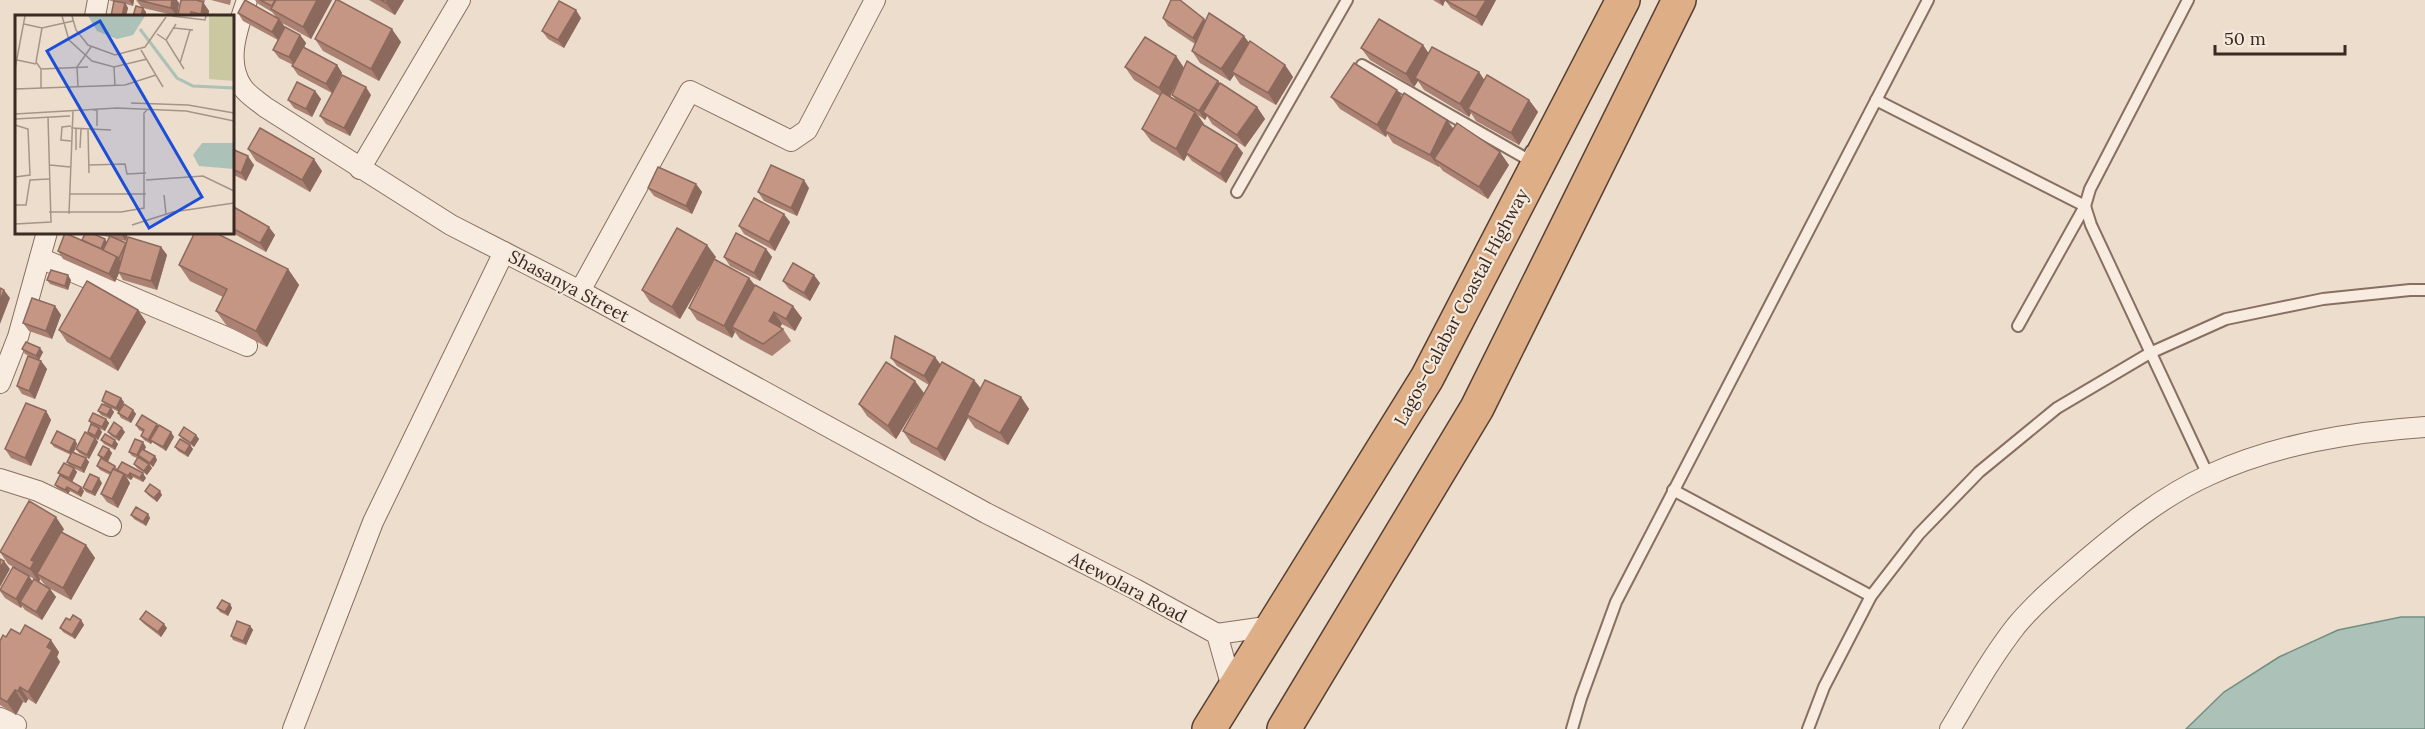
<svg xmlns="http://www.w3.org/2000/svg" width="2425" height="729" viewBox="0 0 2425 729" font-family="Lora,serif">
  <style>
    .water { fill: #acc1b7; stroke: #728f83; stroke-width: 1.5 }
    .lines { fill: none; stroke-linecap: round; stroke-linejoin: round }
    .service-casing { stroke: #886f61; stroke-width: 14 }
    .minor-casing { stroke: #886f61; stroke-width: 22 }
    .trunk-casing { stroke: #563f34; stroke-width: 36 }
    .service { stroke: #f7ecdf; stroke-width: 10 }
    .minor { stroke: #f7ecdf; stroke-width: 20 }
    .trunk { stroke: #deae87; stroke-width: 33 }
    .wall { fill: #aa8172; fill-rule: evenodd }
    .shaded-wall { fill: #8b695d }
    .building { fill: #c69685; stroke: #8b695d; stroke-width: 1.5 }
    .labels { text-anchor: middle; dominant-baseline: central; stroke-width: 4.5; stroke-linejoin: round; paint-order: stroke }
    .street-label { font-size: 18px; fill: #3a2a23; stroke: #f4e9db }
    .inset-river { fill: none; stroke: #acc1b7; stroke-width: 3 }
    .inset-road { fill: none; stroke: #a59588; stroke-width: 1.5 }
    .view { fill: #1d4ed8; fill-opacity: 0.15; stroke: #1d4ed8; stroke-width: 3 }
    .inset-edge { fill: none; stroke: #3a2a23; stroke-width: 3 }
  </style>
  <rect width="100%" height="100%" fill="#ecddcc"/>
  <!-- water -->
  <path class="water" d="M2401,617H2425V729H2186L2224,692L2279,657L2338,630Z"/>
  <g class="lines">
    <!-- service casing -->
    <g class="service-casing">
      <g id="service">
        <path d="M1362,65L1527,159L1531,151"/>
        <path d="M1876,100L2085,206L2091,225L2208,475"/>
        <path d="M1237,192L1347,0"/>
        <path d="M2018,326L2085,206L2090,189L2188,0"/>
        <path d="M1673,490L1871,596"/>
        <path d="M1572,729L1581,698L1616,602L1928,0"/>
        <path d="M1808,729L1824,687L1871,596L1919,534L1979,472L2057,408L2150,353L2226,319L2323,299L2410,290H2425"/>
      </g>
    </g>
    <!-- minor casing -->
    <g class="minor-casing">
      <g id="minor">
        <path d="M247,0C238,27 224,62 243,88C248,95 258,101 265,107L451,225L580,291L986,513L1135,589L1217,634L1233,691"/>
        <path d="M95,16L98,0"/>
        <path d="M360,169L460,0"/>
        <path d="M40,258L247,346"/>
        <path d="M580,291L690,91L791,141L807,130L875,0"/>
        <path d="M0,383L18,337L47,232"/>
        <path d="M0,479L38,491L111,526"/>
        <path d="M1217,634L1273,626"/>
        <path d="M0,718L16,725"/>
        <path d="M293,729L373,522L504,252"/>
        <path d="M1950,729C1971,694 1991,658 2016,626C2035,603 2060,582 2082,563C2121,530 2162,496 2209,475C2277,444 2351,432 2425,427"/>
      </g>
    </g>
    <!-- trunk casing -->
    <g class="trunk-casing">
      <g id="trunk">
        <path d="M1209,729L1427,378L1623,0"/>
        <path d="M1284,729L1477,408L1679,0"/>
      </g>
    </g>
    <!-- service -->
    <use href="#service" class="service"/>
    <!-- minor -->
    <use href="#minor" class="minor"/>
    <!-- trunk -->
    <use href="#trunk" class="trunk"/>
  </g>
  <!-- wall -->
  <g class="wall">
    <path d="M109,0H134L133,6L126,4L128,8L126,15L111,16L114,2Z"/>
    <path d="M136,0L179,3L177,16L143,8L146,12L145,16H133L142,8Z"/>
    <path d="M181,0H205L204,4L209,11L208,16H180L178,14Z"/>
    <path d="M211,0H231L230,5Z"/>
    <path d="M255,0H332L311,39L282,23L285,27L278,40L243,21L238,13L276,17L272,12L257,3Z"/>
    <path d="M369,0H404L395,15Z"/>
    <path d="M1433,0H1445L1443,6Z"/>
    <path d="M1445,0H1496L1482,26L1451,8Z"/>
    <path d="M581,18L564,48L548,39L542,31Z"/>
    <path d="M1163,18L1205,21L1249,42L1285,65L1293,77L1276,105L1240,84L1234,75L1230,81L1200,63L1192,51L1195,44L1168,26Z"/>
    <path d="M300,35L306,43L304,48L337,65L342,73L332,93L298,75L292,66L293,65L279,58L273,50Z"/>
    <path d="M315,39L401,42L379,81L323,51Z"/>
    <path d="M1423,45L1428,53L1479,72L1484,80L1529,100L1538,112L1519,145L1476,121L1471,113L1469,117L1424,90L1418,81L1414,87L1370,60L1361,48Z"/>
    <path d="M1176,56L1184,68L1170,96L1176,100L1172,95L1218,81L1220,84L1257,107L1265,119L1245,147L1212,124L1207,116L1205,120L1198,115L1204,124L1203,125L1243,153L1226,183L1192,161L1187,155L1184,161L1151,141L1142,129L1160,96L1134,80L1125,67Z"/>
    <path d="M315,91L321,99L312,117L294,108L288,100Z"/>
    <path d="M371,95L350,136L326,124L320,116Z"/>
    <path d="M1331,97H1402L1509,165L1488,199L1443,171L1439,166V167L1393,143L1387,134L1386,137L1340,109Z"/>
    <path d="M232,149L254,165L246,181L232,174Z"/>
    <path d="M248,149L322,171L310,192L256,161Z"/>
    <path d="M696,184L702,192L692,214L654,196L648,188Z"/>
    <path d="M809,188L797,216L764,201L758,192Z"/>
    <path d="M232,206L275,235L266,252L231,232H232Z"/>
    <path d="M790,222L775,251L744,234L739,226Z"/>
    <path d="M85,232H128L126,241L117,239L126,243L161,247L167,255L157,290L123,280L119,273L115,282L63,259L58,251L83,241L86,233ZM93,234L109,237L107,242Z"/>
    <path d="M766,249L772,257L760,281L730,266L724,257Z"/>
    <path d="M716,257L714,259L749,278L755,285L802,318L795,331L782,324L780,327L783,329L791,341L772,356L740,339L735,332L732,338L697,320L689,308L709,269L680,319L650,302L642,290Z"/>
    <path d="M179,265L288,269L299,285L267,347L227,326L216,311L223,297L190,281Z"/>
    <path d="M47,280H71L68,290L50,284Z"/>
    <path d="M783,281L820,283L810,301L789,289Z"/>
    <path d="M55,306L61,315L52,339L29,331L23,323Z"/>
    <path d="M138,310L146,322L118,371L67,342L59,330Z"/>
    <path d="M22,349L43,352L39,360L41,361L47,369L35,399L22,394L17,386L36,359L25,354Z"/>
    <path d="M891,358L941,365L974,380L981,388L1021,397L1029,409L1008,445L975,428L968,418L945,461L911,443L903,431L929,385L897,366Z"/>
    <path d="M924,393L896,439L867,416L859,404Z"/>
    <path d="M102,401L124,402L119,412L105,405Z"/>
    <path d="M111,408L114,412L110,419L101,415L98,411Z"/>
    <path d="M133,410L136,414L131,423L121,418L118,413Z"/>
    <path d="M46,411L51,420L31,466L11,458L5,449Z"/>
    <path d="M106,419L109,423L105,431L100,429L102,432L98,440L96,439L98,442L89,459L79,453L76,449L90,435L88,432L91,424L89,421Z"/>
    <path d="M157,424L158,426L171,432L174,437L166,451L152,442L151,444L144,440L141,436L143,432L139,430L136,425Z"/>
    <path d="M108,432H125L119,441L111,436Z"/>
    <path d="M179,435H196L199,439L194,447L182,439Z"/>
    <path d="M75,440L77,444L74,452L86,458L89,462L84,473L73,468L77,472L72,482L81,487L84,491L81,497L70,491L68,494L58,489L55,485L60,475L58,473L70,466L67,462L71,455L54,447L51,443Z"/>
    <path d="M101,440L118,444L115,450L104,444Z"/>
    <path d="M190,445L193,449L188,457L178,451L175,447Z"/>
    <path d="M146,447L144,450L155,456L157,460L153,467L149,464L152,468L147,475L137,468L134,464L137,458L132,456L129,452Z"/>
    <path d="M109,449L112,453L108,462L115,466L118,470L122,462L146,478L143,482L133,477L131,480L127,478L130,483L118,508L107,502L101,494L110,475L100,470L97,466L101,459L98,455Z"/>
    <path d="M102,483L95,496L86,492L83,488Z"/>
    <path d="M145,491L162,495L157,502L148,495Z"/>
    <path d="M148,514L150,518L146,526L134,519L131,515Z"/>
    <path d="M64,529L62,532L86,545L95,558L71,600L47,587L50,589L56,597L42,620L25,610L22,606L21,608L5,598L0,591L17,569L8,564L0,552ZM29,576L39,582L40,579L46,586L32,581Z"/>
    <path d="M230,604L232,608L228,616L220,612L217,608Z"/>
    <path d="M140,619L167,628L161,637L143,623Z"/>
    <path d="M70,620H81L84,625L75,639L63,632L60,628Z"/>
    <path d="M250,626L253,630L246,645L233,640L231,636Z"/>
    <path d="M20,634L59,652L57,657L60,662L36,704L28,699L26,703L23,702L16,715L0,705V641L6,637Z"/>
  </g>
  <!-- shaded-wall -->
  <g class="shaded-wall">
    <path d="M129,0H134L133,6Z"/>
    <path d="M172,0H177L179,3L177,16L171,8Z"/>
    <path d="M317,0H332L311,39L303,27Z"/>
    <path d="M388,0H404L395,15L386,3Z"/>
    <path d="M1439,0H1445L1443,6Z"/>
    <path d="M1486,0H1496L1482,26L1476,17Z"/>
    <path d="M203,2L209,11L208,16H202L201,14Z"/>
    <path d="M125,3L128,8L126,16H122Z"/>
    <path d="M143,8L146,12L145,16H141Z"/>
    <path d="M576,10L581,18L564,48L558,40Z"/>
    <path d="M279,19L285,27L278,40L272,32Z"/>
    <path d="M1204,19L1210,27L1198,47L1193,38Z"/>
    <path d="M392,29L401,42L379,81L371,69Z"/>
    <path d="M300,35L306,43L295,66L289,57Z"/>
    <path d="M1244,36L1253,48L1232,72L1234,75L1230,81L1221,69Z"/>
    <path d="M1423,45L1432,58L1415,78L1418,81L1414,87L1406,74Z"/>
    <path d="M1176,56L1184,68L1168,101L1159,88Z"/>
    <path d="M337,65L342,73L332,93L326,84Z"/>
    <path d="M1285,65L1293,77L1276,105L1268,93Z"/>
    <path d="M1479,72L1487,84L1468,109L1471,113L1469,117L1460,104Z"/>
    <path d="M1218,81L1224,90L1203,112L1207,116L1205,120L1199,111Z"/>
    <path d="M366,87L371,95L350,136L344,128Z"/>
    <path d="M1397,90L1406,103L1385,131L1387,134L1386,137L1377,125Z"/>
    <path d="M315,91L321,99L312,117L306,109Z"/>
    <path d="M1529,100L1538,112L1519,145L1511,133Z"/>
    <path d="M1257,107L1265,119L1245,147L1237,135Z"/>
    <path d="M1195,112L1204,124L1188,154L1186,153L1187,155L1184,161L1176,149Z"/>
    <path d="M1447,120L1456,132L1434,159L1439,166V167L1430,155Z"/>
    <path d="M1237,145L1243,153L1226,183L1220,174Z"/>
    <path d="M1500,152L1509,165L1488,199L1479,187Z"/>
    <path d="M248,156L254,165L246,181L241,173Z"/>
    <path d="M314,159L322,171L310,192L302,180Z"/>
    <path d="M804,180L809,188L797,216L791,208Z"/>
    <path d="M696,184L702,192L692,214L686,206Z"/>
    <path d="M784,214L790,222L775,251L769,242Z"/>
    <path d="M269,227L275,235L266,252L260,243Z"/>
    <path d="M128,232L126,241L120,233Z"/>
    <path d="M105,239L108,244L104,253L101,249Z"/>
    <path d="M707,245L716,257L680,319L672,307Z"/>
    <path d="M161,247L167,255L157,290L151,281Z"/>
    <path d="M766,249L772,257L760,281L754,273Z"/>
    <path d="M117,256L123,265L118,272L119,273L115,282L109,274Z"/>
    <path d="M288,269L299,285L267,347L256,331Z"/>
    <path d="M68,275L71,280L68,290L65,286Z"/>
    <path d="M814,275L820,283L810,301L804,293Z"/>
    <path d="M749,278L758,290L732,327L735,332L732,338L724,326Z"/>
    <path d="M4,290L10,298L0,324V301Z"/>
    <path d="M55,306L61,315L52,339L46,331Z"/>
    <path d="M793,306L802,318L795,331L786,319Z"/>
    <path d="M138,310L146,322L118,371L110,359Z"/>
    <path d="M774,312L782,324L777,333L769,321Z"/>
    <path d="M40,348L43,352L39,360L36,356Z"/>
    <path d="M935,357L941,365L930,385L924,376Z"/>
    <path d="M41,361L47,369L35,399L29,391Z"/>
    <path d="M974,380L983,392L967,415L968,418L945,461L937,449Z"/>
    <path d="M915,381L924,393L896,439L888,426Z"/>
    <path d="M1021,397L1029,409L1008,445L1000,433Z"/>
    <path d="M121,398L124,402L119,412L116,408Z"/>
    <path d="M111,408L114,412L110,419L107,415Z"/>
    <path d="M133,410L136,414L131,423L128,419Z"/>
    <path d="M46,411L51,420L31,466L25,458Z"/>
    <path d="M106,419L109,423L105,431L102,427Z"/>
    <path d="M157,424L160,428L150,440L152,442L151,444L148,440Z"/>
    <path d="M99,428L102,432L98,440L95,436Z"/>
    <path d="M122,428L125,432L119,441L116,437Z"/>
    <path d="M171,432L174,437L166,451L163,447Z"/>
    <path d="M196,435L199,439L194,447L191,443Z"/>
    <path d="M95,438L98,442L89,459L87,455Z"/>
    <path d="M75,440L77,444L72,456L69,452Z"/>
    <path d="M115,440L118,444L115,450L112,446Z"/>
    <path d="M143,442L146,447L141,457L138,455L140,458V459L137,455Z"/>
    <path d="M190,445L193,449L188,457L185,453Z"/>
    <path d="M109,449L112,453L107,463L104,458Z"/>
    <path d="M155,456L157,460L153,467L150,463Z"/>
    <path d="M86,458L89,462L84,473L81,468Z"/>
    <path d="M149,464L152,468L147,475L144,471Z"/>
    <path d="M74,468L77,472L72,482L69,478Z"/>
    <path d="M130,473L133,477L131,480L128,476Z"/>
    <path d="M143,473L146,478L143,482L140,478Z"/>
    <path d="M124,474L130,483L118,508L112,499Z"/>
    <path d="M99,478L102,483L95,496L92,492Z"/>
    <path d="M67,487L70,491L68,494L65,490Z"/>
    <path d="M81,487L84,491L81,497L78,493Z"/>
    <path d="M160,491L162,495L157,502L154,498Z"/>
    <path d="M148,514L150,518L146,526L143,522Z"/>
    <path d="M56,517L64,529L37,574L40,579L39,582L30,569L31,560Z"/>
    <path d="M86,545L95,558L71,600L63,588Z"/>
    <path d="M4,561L10,569L0,587V568Z"/>
    <path d="M29,576L34,584L20,602L22,606L21,608L16,599Z"/>
    <path d="M50,589L56,597L42,620L36,612Z"/>
    <path d="M230,604L232,608L228,616L225,612Z"/>
    <path d="M81,620L84,625L75,639L72,635Z"/>
    <path d="M164,624L167,628L161,637L158,632Z"/>
    <path d="M250,626L253,630L246,645L243,641Z"/>
    <path d="M51,640L59,652L57,657L60,662L36,704L28,692L47,647Z"/>
    <path d="M20,687L28,699L26,703L18,691Z"/>
    <path d="M15,690L23,702L16,715L7,702Z"/>
  </g>
  <!-- building -->
  <g class="building">
    <path d="M138,0H172L171,8Z"/>
    <path d="M181,0H196L203,2L201,14L191,12L190,16L178,14Z"/>
    <path d="M245,0L279,19L272,32L238,13Z"/>
    <path d="M260,0H275L272,6Z"/>
    <path d="M276,0H317L303,27L271,9Z"/>
    <path d="M336,0H338L392,29L371,69L315,39Z"/>
    <path d="M381,0H388L386,3Z"/>
    <path d="M1171,0H1180L1204,19L1193,38L1163,18Z"/>
    <path d="M1445,0H1486L1476,17Z"/>
    <path d="M114,1L125,3L122,16H111Z"/>
    <path d="M559,1L576,10L558,40L542,31Z"/>
    <path d="M136,6L143,8L141,16H133Z"/>
    <path d="M1209,13L1244,36L1221,69L1192,51Z"/>
    <path d="M1379,19L1423,45L1406,74L1361,48Z"/>
    <path d="M285,27L300,35L289,57L273,50Z"/>
    <path d="M1145,37L1176,56L1159,88L1125,67Z"/>
    <path d="M1250,41L1285,65L1268,93L1232,72Z"/>
    <path d="M303,47L337,65L326,84L292,66Z"/>
    <path d="M1432,47L1479,72L1460,104L1415,78Z"/>
    <path d="M1187,61L1218,81L1199,111L1172,95Z"/>
    <path d="M1354,63L1397,90L1377,125L1331,97Z"/>
    <path d="M342,75L366,87L344,128L320,116Z"/>
    <path d="M1487,75L1529,100L1511,133L1468,109Z"/>
    <path d="M297,82L315,91L306,109L288,100Z"/>
    <path d="M1220,83L1257,107L1237,135L1203,112Z"/>
    <path d="M1162,92L1195,112L1176,149L1142,129Z"/>
    <path d="M1404,93L1447,120L1430,155L1385,131Z"/>
    <path d="M1457,123L1500,152L1479,187L1434,159Z"/>
    <path d="M1202,124L1237,145L1220,174L1186,153Z"/>
    <path d="M260,128L314,159L302,180L248,149Z"/>
    <path d="M232,149L248,156L241,173L232,169Z"/>
    <path d="M771,165L804,180L791,208L758,192Z"/>
    <path d="M658,167L696,184L686,206L648,188Z"/>
    <path d="M754,198L784,214L769,242L739,226Z"/>
    <path d="M232,206L269,227L260,243L232,228Z"/>
    <path d="M677,228L707,245L672,307L642,290Z"/>
    <path d="M86,232H89L105,239L101,249L82,240Z"/>
    <path d="M195,232H214L288,269L256,331L216,311L227,289L179,265Z"/>
    <path d="M65,233L117,256L109,274L58,251Z"/>
    <path d="M736,233L766,249L754,273L724,257Z"/>
    <path d="M110,236L126,243L119,258L103,250Z"/>
    <path d="M128,237L161,247L151,281L118,272Z"/>
    <path d="M714,259L749,278L724,326L689,308Z"/>
    <path d="M793,263L814,275L804,293L783,281Z"/>
    <path d="M51,270L68,275L65,286L47,280Z"/>
    <path d="M87,281L138,310L110,359L59,330Z"/>
    <path d="M755,285L793,306L786,319L774,312L769,321L783,329L763,344L732,327Z"/>
    <path d="M0,288L4,290L0,301Z"/>
    <path d="M32,298L55,306L46,331L23,323Z"/>
    <path d="M895,336L935,357L924,376L891,358Z"/>
    <path d="M26,342L40,348L36,356L22,349Z"/>
    <path d="M28,356L41,361L29,391L17,386Z"/>
    <path d="M886,362L915,381L888,426L859,404Z"/>
    <path d="M942,362L974,380L937,449L903,431Z"/>
    <path d="M985,380L1021,397L1000,433L967,415Z"/>
    <path d="M106,391L121,398L116,408L102,401Z"/>
    <path d="M26,403L46,411L25,458L5,449Z"/>
    <path d="M102,404L111,408L107,415L98,411Z"/>
    <path d="M124,404L133,410L128,419L118,413Z"/>
    <path d="M93,413L106,419L102,427L89,421Z"/>
    <path d="M142,415L157,424L148,440L141,436L144,430L136,425Z"/>
    <path d="M114,422L122,428L116,437L108,432Z"/>
    <path d="M91,424L99,428L95,436L88,432Z"/>
    <path d="M159,425L171,432L163,447L150,440Z"/>
    <path d="M184,427L196,435L191,443L179,435Z"/>
    <path d="M57,431L75,440L69,452L51,443Z"/>
    <path d="M85,432L95,438L87,455L76,449Z"/>
    <path d="M105,434L115,440L112,446L101,440Z"/>
    <path d="M135,439L143,442L137,455L129,452Z"/>
    <path d="M180,439L190,445L185,453L175,447Z"/>
    <path d="M103,446L109,449L104,458L98,455Z"/>
    <path d="M142,449L155,456L150,463L138,455Z"/>
    <path d="M72,452L86,458L81,468L67,462Z"/>
    <path d="M138,457L149,464L144,471L134,464Z"/>
    <path d="M101,458L115,466L111,473L97,466Z"/>
    <path d="M122,462L143,473L140,478L130,473L128,476L117,470Z"/>
    <path d="M64,463L74,468L69,478L58,473Z"/>
    <path d="M113,469L124,474L112,499L101,494Z"/>
    <path d="M90,474L99,478L92,492L83,488Z"/>
    <path d="M60,475L81,487L78,493L67,487L65,490L55,485Z"/>
    <path d="M150,484L160,491L154,498L145,491Z"/>
    <path d="M29,501L56,517L31,560L34,562L30,569L0,552Z"/>
    <path d="M136,507L148,514L143,522L131,515Z"/>
    <path d="M61,532L86,545L63,588L37,574Z"/>
    <path d="M0,559L4,561L0,568Z"/>
    <path d="M13,567L29,576L16,599L0,590Z"/>
    <path d="M34,579L50,589L36,612L20,602Z"/>
    <path d="M222,600L230,604L225,612L217,608Z"/>
    <path d="M146,611L164,624L158,632L140,619Z"/>
    <path d="M73,615L81,620L72,635L60,628L66,618L70,620Z"/>
    <path d="M237,621L250,626L243,641L231,636Z"/>
    <path d="M25,625L51,640L47,647L52,650L28,692L20,687L18,691L15,690L7,702L0,698V641L3,635L6,637L11,629L20,634Z"/>
  </g>
  <g class="labels">
    <!-- street labels -->
    <g class="street-label">
      <text transform="translate(569 286) rotate(28)">Shasanya Street</text>
      <text transform="translate(1461 307) rotate(-62)">Lagos-Calabar Coastal Highway</text>
      <text transform="translate(1128 587) rotate(28)">Atewolara Road</text>
    </g>
  </g>
  <!-- overview -->
  <g transform="translate(15 15)">
    <rect width="219" height="219" fill="#ecddcc"/>
    <path d="M194,1H219V66L194,64Z" fill="#c9c8a0"/>
    <path d="M73,1H130L118,20L102,24L82,16ZM187,128H219V154L184,151L178,140Z" fill="#acc1b7"/>
    <path class="inset-river" d="M125,14L162,63L178,71L219,73"/>
    <path class="inset-road" d="M47,1L54,25L77,46L99,52L132,44M57,1L61,15L73,30L100,40L130,32L151,2M157,1L190,5L191,1M9,9L27,13L58,6M159,13L178,15M142,19L151,25L169,54M151,25L161,9M126,35L148,72M2,45L21,49M165,48L175,15M99,52L100,71M0,54L10,1M26,54L73,52M63,72L62,52L76,32M0,74L110,70L141,60M26,74V54L21,47L27,13M116,88L173,90L219,98M78,95H82V111M0,99L102,93L171,96L219,106M0,104L55,101M0,110L13,114L15,160L0,162M56,111L47,112L46,125L56,126M56,113L96,115M61,114V135M73,115L74,158M65,133L66,114M35,150L55,152M74,150L110,149L112,159L131,158M131,165L188,161L219,176M55,179H131M149,180L151,199M0,190H11L15,165L34,164M34,197H106L129,193V98L133,94M54,199L58,96M0,209L36,207L33,102M117,210L158,197L219,188"/>
    <path class="view" d="M85,6L187,182L134,213L32,36Z"/>
    <rect width="219" height="219" class="inset-edge"/>
  </g>
  <!-- scale -->
  <path d="M2215 45v9h130v-9" fill="none" stroke="#3a2a23" stroke-width="3"/>
  <text x="2224" y="45" font-size="18" fill="#3a2a23" stroke="#f4e9db" stroke-width="4.5" paint-order="stroke">50 m</text>
</svg>
